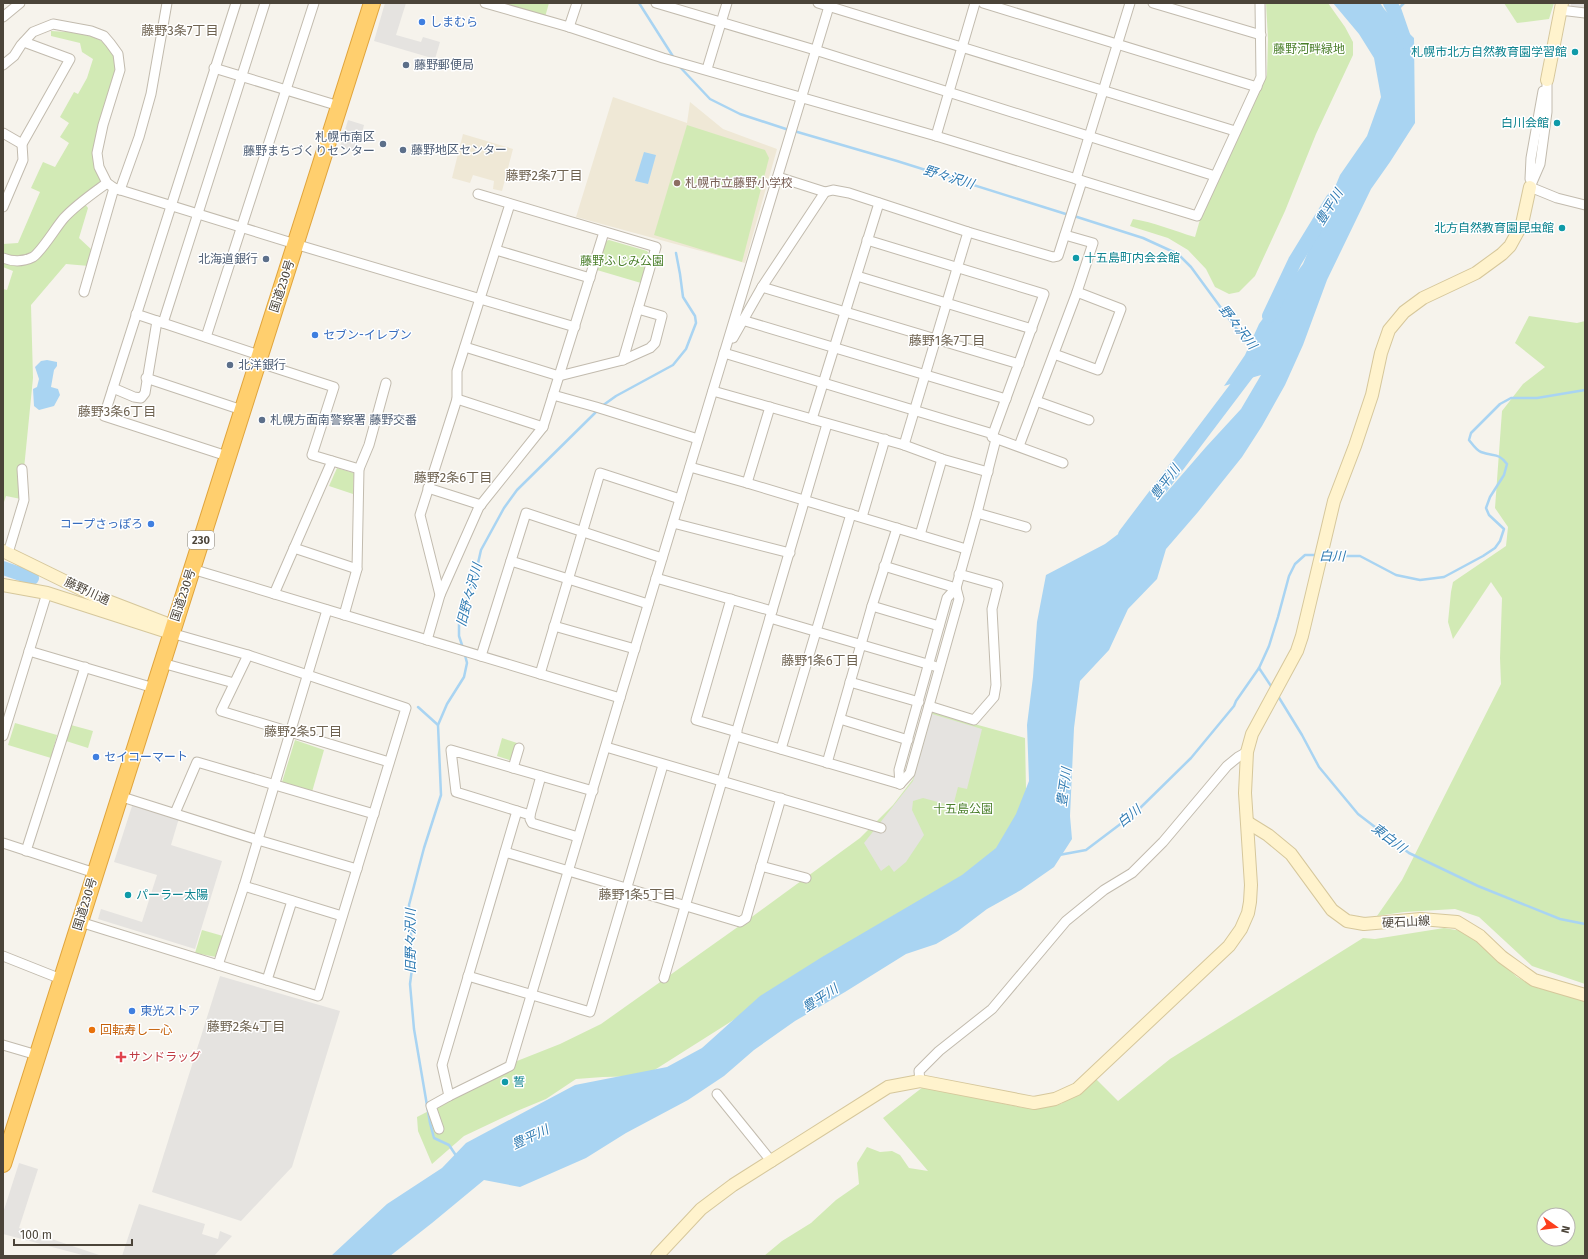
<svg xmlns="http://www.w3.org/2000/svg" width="1588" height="1259" viewBox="0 0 1588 1259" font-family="'Fira Sans','Noto Sans JP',sans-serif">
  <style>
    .education { fill: #efe8d6 }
    .green { fill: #d2eab5; fill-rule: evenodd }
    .parking { fill: #e5e3e0 }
    .water { fill: #a9d4f2 }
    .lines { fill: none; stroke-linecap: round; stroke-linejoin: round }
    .stream { stroke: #a9d4f2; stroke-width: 2.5 }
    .river { stroke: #a9d4f2; stroke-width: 14 }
    .street-casing { stroke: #c2bbae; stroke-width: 11 }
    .secondary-casing { stroke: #d6c79b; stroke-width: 14 }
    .highway-casing { stroke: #e0a43c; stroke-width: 18 }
    .street { stroke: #fff; stroke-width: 9 }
    .secondary { stroke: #fff3cd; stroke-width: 12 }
    .highway { stroke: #ffcf6e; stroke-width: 16 }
    .shop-dot { fill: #3f7fe0; stroke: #fff; stroke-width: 1.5 }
    .culture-dot { fill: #0f9aa8; stroke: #fff; stroke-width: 1.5 }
    .service-dot { fill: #5c6f8a; stroke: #fff; stroke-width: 1.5 }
    .education-dot { fill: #8d6e63; stroke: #fff; stroke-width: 1.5 }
    .food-dot { fill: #e8710a; stroke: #fff; stroke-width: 1.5 }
    .health-dot { fill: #e0444e; stroke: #fff; stroke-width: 1.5 }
    .labels { text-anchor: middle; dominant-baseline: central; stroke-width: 3; stroke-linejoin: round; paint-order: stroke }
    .shield { fill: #fff; stroke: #817c74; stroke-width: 1 }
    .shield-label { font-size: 11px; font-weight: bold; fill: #4b4439 }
    .shop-label { font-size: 12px; fill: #366cbe; stroke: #fff; text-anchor: start }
    .park-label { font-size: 12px; fill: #4a7f2a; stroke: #fff }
    .culture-label { font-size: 12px; fill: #0d838f; stroke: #fff; text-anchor: end }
    .service-label { font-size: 12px; fill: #4e5e75; stroke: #fff; text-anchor: start }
    .education-label { font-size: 12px; fill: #785e54; stroke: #fff; text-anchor: start }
    .street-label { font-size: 12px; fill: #4b4439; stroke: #fff }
    .food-label { font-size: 12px; fill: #c56008; stroke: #fff; text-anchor: start }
    .health-label { font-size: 12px; fill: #be3a42; stroke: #fff; text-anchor: start }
    .neighbourhood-label { font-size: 13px; fill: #6e6250; stroke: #fff }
    .water-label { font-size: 13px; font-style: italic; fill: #2e7ab2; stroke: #fff }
  </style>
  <rect width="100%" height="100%" fill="#f6f3ec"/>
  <!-- education -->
  <g class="education">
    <path d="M613,97L687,123L690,102L723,129L777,149L745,263L576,217Z"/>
    <path d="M463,134L513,149L502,191L493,189L494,181L473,175L470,183L452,178Z"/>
  </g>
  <!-- green -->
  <g class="green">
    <path d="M499,3H549L545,17Z"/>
    <path d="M1266,3H1328L1345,27L1353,42V55L1316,134L1285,211L1255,276L1239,292L1229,294L1215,287L1206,269L1188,250L1168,238L1130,226L1133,219C1154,222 1174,231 1195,237L1201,216L1267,75L1268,39Z"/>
    <path d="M1504,3H1554L1549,19L1517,23Z"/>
    <path d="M51,31C72,32 106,33 115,57C116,60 116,65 116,69L93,156L95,168L102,183L80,198L88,208L79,238L93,251L89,266L66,264L31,305L33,378L21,499L6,496L3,505V289L7,290L13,271L3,267V244L18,243L40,192L31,188L43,162L55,167L69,143L60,137L69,123L60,117L74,92L78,94L87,78L93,59L82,52L80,43L51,36Z"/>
    <path d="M687,125L765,150L769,158L742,262L654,235Z"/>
    <path d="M609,240L647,251L649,254L641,283L597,270L606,241Z"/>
    <path d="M1529,316L1577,323L1585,321V984L1532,966L1479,917L1455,909L1404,912L1377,916L1402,880L1501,684L1500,658L1502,598L1491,582L1453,639L1448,622L1451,592L1453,582L1506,546L1508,527L1495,508L1502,411L1523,384L1545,367L1515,343Z"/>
    <path d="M337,468L354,473L353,494L329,486Z"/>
    <path d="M931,712L1025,738L1026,789L1019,828L1002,856L784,988L645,1076L603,1077L576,1079L546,1099L517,1111L464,1136L432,1164L418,1131L417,1117L505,1072L517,1061L560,1044L601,1024L749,919L860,838L893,805L913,779Z"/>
    <path d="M15,723L57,735L51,758L8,745Z"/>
    <path d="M71,725L93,731L88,748L66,741Z"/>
    <path d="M502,738L517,743L512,761L497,756Z"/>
    <path d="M295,740L324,750L312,792L282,782Z"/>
    <path d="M1444,928L1462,931L1476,939L1517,977L1538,988L1585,1001V1256H764L782,1241L811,1223L836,1200L859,1184L857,1163L867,1147L880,1152L892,1151L900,1155L909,1168L928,1171L883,1118L923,1087L1024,1108L1061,1104L1096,1079L1118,1101L1170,1059L1363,938L1375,939ZM1544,1215H1568V1239H1544Z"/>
    <path d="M202,930L223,936L216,957L195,953Z"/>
  </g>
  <!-- parking -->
  <g class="parking">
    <path d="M385,3H406L396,35L421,42L423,37L440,42L435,59L374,41Z"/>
    <path d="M1571,3H1585V9L1571,6Z"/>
    <path d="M348,120L364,125L357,152L340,147Z"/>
    <path d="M932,714L982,729L967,789L958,787L953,806L923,798L913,801L912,810L924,835L906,862L894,872L889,865L881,871L864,843L913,781Z"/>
    <path d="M133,803L179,818L171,845L222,861L195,949L98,919L101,909L142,922L157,875L114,862Z"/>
    <path d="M220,976L340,1011L292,1167L241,1221L152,1192Z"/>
    <path d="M19,1163L38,1169L19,1228L102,1256H86L3,1234V1213Z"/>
    <path d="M139,1204L205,1224L202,1234L218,1239L220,1231L232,1236L214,1256H122Z"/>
  </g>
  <!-- water -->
  <g class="water">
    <path d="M1333,3H1380L1385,10L1414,38L1415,123L1390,162L1371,189L1327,280L1303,345L1285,385L1262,426L1242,457L1198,512L1166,549L1157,579L1128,609L1109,650L1080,681L1074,728L1070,816L1072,839L1054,867L1021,890L987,909L958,931L936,944L906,954L845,992L795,1021L754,1050L724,1076L688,1100L626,1133L586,1158L520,1187L484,1180L432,1223L390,1256H331L387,1204L442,1168L466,1143L575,1085L667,1067L702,1048L760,996L822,957L962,875L996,848L1016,814L1029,781L1027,725L1033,677L1037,622L1046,575L1105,544L1154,507L1206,447L1241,409L1261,375L1224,386L1245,355L1259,324L1303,264L1340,175L1367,136L1381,97L1374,58L1359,34Z"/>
    <path d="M644,152L656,155L648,184L635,181Z"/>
    <path d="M47,360L57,362V366L54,370L51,387L58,389L60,395L54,406L39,410L34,406L33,389L37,387L39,379L35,367L41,361Z"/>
  </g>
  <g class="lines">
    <!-- stream -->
    <g class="stream">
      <path d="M639,3L674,58"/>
      <path d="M1395,12L1404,3"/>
      <path d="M679,66L710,99L740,114L789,130"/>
      <path d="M794,131L897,161L1069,215"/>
      <path d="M1074,216L1143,238L1178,254L1191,267L1235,327L1252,346"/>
      <path d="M602,406L616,396L673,365L686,349L696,323L695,316L683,297L680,274L676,253"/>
      <path d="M1325,556H1360L1396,575L1420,580L1444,577L1483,556L1495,548L1500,541L1504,529L1489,515L1486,508L1490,497L1504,475L1507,464C1498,452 1494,457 1481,452C1476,450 1473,445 1469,440L1471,433L1500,404L1511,398H1537L1585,390"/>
      <path d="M463,648L459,636V621L476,572L481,550L504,508L517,490L599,409"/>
      <path d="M1259,668L1273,689"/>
      <path d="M1278,696L1302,735L1319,767L1358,814L1409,853L1478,886L1560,919L1585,924"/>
      <path d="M418,707L438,725"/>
      <path d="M1059,855L1086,850L1135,813L1191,758L1234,706L1236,701L1259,668L1269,646L1278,617L1289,576L1295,564L1305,555H1318"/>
      <path d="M457,1157L449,1145L434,1138L430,1123L414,1029L410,984L413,961L409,905L424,848L441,795L438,725L447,704L464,677L467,663L465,655"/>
    </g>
    <!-- river -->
    <g class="river">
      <path d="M1390,3L1395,12L1404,38V42"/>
      <path d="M1269,316L1295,261L1333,199"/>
      <path d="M1125,535L1252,367"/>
      <path d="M3,568L32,578"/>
    </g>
    <!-- street casing -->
    <g class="street-casing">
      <g id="street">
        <path d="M485,3L569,27L663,58L936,136L1197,216L1261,77L1260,3"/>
        <path d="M656,3L815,50L1215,176"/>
        <path d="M818,3L1235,131"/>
        <path d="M983,3L1257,87"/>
        <path d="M1153,3L1261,35"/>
        <path d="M1560,10L1585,13"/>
        <path d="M3,17L20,3"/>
        <path d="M569,27L577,3"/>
        <path d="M3,65L14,56L21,45L33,32L53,24L91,31L104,36L110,43L118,54L120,70L103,125L97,153L99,167L107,183L114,188L305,247L575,327"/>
        <path d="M214,68L339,106"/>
        <path d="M707,69L727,3"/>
        <path d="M3,133L22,144"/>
        <path d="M936,136L975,3"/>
        <path d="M778,177L825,192L833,190L849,193L968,232L1053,257L1058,256L1082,181"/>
        <path d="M1076,179L1130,3"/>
        <path d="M1530,179L1531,158L1543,91"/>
        <path d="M1530,187L1540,164L1547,112V80"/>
        <path d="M1530,187L1557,198L1585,205"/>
        <path d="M120,190L139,137L151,94L167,3"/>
        <path d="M478,194L656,247L623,360"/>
        <path d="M3,207L23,160L22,144L70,59L24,42"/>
        <path d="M867,240L1044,294L993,434"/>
        <path d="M496,250L590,278"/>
        <path d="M3,258C13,262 23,262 33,257C42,251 56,227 64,218C77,204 92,194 107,183"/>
        <path d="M857,276L1032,329"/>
        <path d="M762,287L1019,364"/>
        <path d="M84,292L114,188"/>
        <path d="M136,314L259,355"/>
        <path d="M742,320L1006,399"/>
        <path d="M163,323L265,3"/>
        <path d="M206,337L314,3"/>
        <path d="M733,338L762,287L825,192"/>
        <path d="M465,347L559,376L623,360L650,348L655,343L662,316L638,309"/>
        <path d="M724,353L993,434L992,437L1063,463"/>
        <path d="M1054,354L1098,370L1121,309L1077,292"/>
        <path d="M257,362L334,387L312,455L359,469"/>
        <path d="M146,378L242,410"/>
        <path d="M113,388L134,397L141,398L145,393L157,321"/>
        <path d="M713,391L904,445L942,459L988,472"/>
        <path d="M553,395L596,407L698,439"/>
        <path d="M457,399V371L510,204"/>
        <path d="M1036,401L1089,420"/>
        <path d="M812,419L879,203"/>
        <path d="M904,445L968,232"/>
        <path d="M1019,446L1077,292L1093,243L1065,235"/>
        <path d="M227,456L104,416L236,3"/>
        <path d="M690,467L747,483L966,549"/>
        <path d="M747,483L770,407"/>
        <path d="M428,488L481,505"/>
        <path d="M977,513L1026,527"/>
        <path d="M862,517L885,439"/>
        <path d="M673,523L790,553"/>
        <path d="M920,535L942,459"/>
        <path d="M294,548L357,569"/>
        <path d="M8,553L24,500L22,469"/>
        <path d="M511,561L648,604"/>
        <path d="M884,566L956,588"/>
        <path d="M192,569L620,698"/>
        <path d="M656,578L772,611"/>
        <path d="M274,594L332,461"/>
        <path d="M440,595L420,515L457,399L543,427"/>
        <path d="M731,599L696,720L737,732"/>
        <path d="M872,606L939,626"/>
        <path d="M344,615L357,569L359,469L369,445L386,383"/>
        <path d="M770,618L934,666"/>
        <path d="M554,626L635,649"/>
        <path d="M427,640L440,595L479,507L543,427L604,232"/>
        <path d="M29,651L154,688"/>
        <path d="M248,655L221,711L389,762"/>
        <path d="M481,656L526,513L662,558"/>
        <path d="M162,663L234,683"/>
        <path d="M540,674L600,473L680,499"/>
        <path d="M850,682L919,702"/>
        <path d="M929,706L974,720L994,697L996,685L992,609L998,585L959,574"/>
        <path d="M840,719L908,740"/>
        <path d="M3,736L47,593"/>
        <path d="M736,736L900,784"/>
        <path d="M606,747L881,828"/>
        <path d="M781,749L851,514"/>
        <path d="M827,763L872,606L897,528"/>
        <path d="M513,768L519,748"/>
        <path d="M900,784L899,770L947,598L956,588L977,513L996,439"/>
        <path d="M900,784L910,773L959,599L956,588"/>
        <path d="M119,796L258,840L357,869"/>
        <path d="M517,811L442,1065L449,1096L510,1066L619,701L830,3"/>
        <path d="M175,813L197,762L374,814"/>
        <path d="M530,815L541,776"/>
        <path d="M578,837L532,823L530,819V815L456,792L451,750L593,791"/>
        <path d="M3,843L95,873"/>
        <path d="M26,851L85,667"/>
        <path d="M505,852L740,922L746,918L781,798"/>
        <path d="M761,866L806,878"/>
        <path d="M244,886L342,916"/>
        <path d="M80,922L318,996L406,708L248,655L171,633"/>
        <path d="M3,956L61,979"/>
        <path d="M218,965L244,886L327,610"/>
        <path d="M468,976L590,1012L663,765"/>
        <path d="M664,978L827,424"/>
        <path d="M267,980L292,901"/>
        <path d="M3,1045L37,1055"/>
        <path d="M920,1081L919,1071L939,1051L992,1009L1066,921L1104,890L1132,873L1163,842L1227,766L1238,757L1247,752"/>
        <path d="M717,1094L772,1162"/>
        <path d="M439,1129L431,1106L449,1096"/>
      </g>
    </g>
    <!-- secondary casing -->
    <g class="secondary-casing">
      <g id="secondary">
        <path d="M1547,80L1562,3"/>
        <path d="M3,551L95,596L173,626"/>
        <path d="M3,585L47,593L171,633"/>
        <path d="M1247,822L1268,835L1291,854L1332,910L1347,921L1364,924L1421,919L1457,922L1480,936L1502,957L1534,980L1585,995"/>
        <path d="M657,1256L701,1209L733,1185L888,1087L920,1081L1034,1103L1055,1099L1077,1089L1229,946L1241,929L1248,913L1250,902L1251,885L1245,793L1247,752L1252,734L1297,651L1302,636L1334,501L1355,446L1372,395L1381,353L1389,330L1404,312L1423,298L1476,273L1502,254L1510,246L1522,224L1530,187"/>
      </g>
    </g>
    <!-- highway casing -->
    <g class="highway-casing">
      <path id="highway" d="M3,1164L372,3"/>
    </g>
    <!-- street -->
    <use href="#street" class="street"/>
    <!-- secondary -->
    <use href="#secondary" class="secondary"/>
    <!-- highway -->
    <use href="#highway" class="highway"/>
  </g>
  <!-- markers -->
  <g class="shop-dot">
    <circle cx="422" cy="22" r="4"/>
    <circle cx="315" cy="335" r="4"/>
    <circle cx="151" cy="524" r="4"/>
    <circle cx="96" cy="757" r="4"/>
    <circle cx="132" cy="1011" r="4"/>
  </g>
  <g class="culture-dot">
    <circle cx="1575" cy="52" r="4"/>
    <circle cx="1557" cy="123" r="4"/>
    <circle cx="1562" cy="228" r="4"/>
    <circle cx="1076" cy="258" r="4"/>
    <circle cx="128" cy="895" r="4"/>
    <circle cx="505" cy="1082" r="4"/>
  </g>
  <g class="service-dot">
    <circle cx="406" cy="65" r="4"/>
    <circle cx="383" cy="144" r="4"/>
    <circle cx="403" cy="150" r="4"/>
    <circle cx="266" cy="259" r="4"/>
    <circle cx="230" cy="365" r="4"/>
    <circle cx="262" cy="420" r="4"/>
  </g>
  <circle class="education-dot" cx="677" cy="183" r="4"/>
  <circle class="food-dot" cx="92" cy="1030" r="4"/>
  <path class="health-dot" d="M119 1051h4v4h4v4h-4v4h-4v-4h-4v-4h4z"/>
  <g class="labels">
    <!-- shield labels -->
    <rect class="shield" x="188" y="531" width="26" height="18" rx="3"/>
    <g class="shield-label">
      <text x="201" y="540">230</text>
    </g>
    <!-- shop labels -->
    <g class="shop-label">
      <text x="430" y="22">しまむら</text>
      <text x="323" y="335">セブン-イレブン</text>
      <text x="143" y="524" text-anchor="end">コープさっぽろ</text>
      <text x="104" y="757">セイコーマート</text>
      <text x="140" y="1011">東光ストア</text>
    </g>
    <!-- park labels -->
    <g class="park-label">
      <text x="1309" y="49">藤野河畔緑地</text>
      <text x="622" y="261">藤野ふじみ公園</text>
      <text x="963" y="809">十五島公園</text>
    </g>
    <!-- culture labels -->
    <g class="culture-label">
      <text x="1567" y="52">札幌市北方自然教育園学習館</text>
      <text x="1549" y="123">白川会館</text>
      <text x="1554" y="228">北方自然教育園昆虫館</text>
      <text x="1084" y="258" text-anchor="start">十五島町内会会館</text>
      <text x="136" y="895" text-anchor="start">パーラー太陽</text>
      <text x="513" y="1082" text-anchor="start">誓</text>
    </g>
    <!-- service labels -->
    <g class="service-label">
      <text x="414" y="65">藤野郵便局</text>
      <text x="375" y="137" text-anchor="end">札幌市南区<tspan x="375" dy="14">藤野まちづくりセンター</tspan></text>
      <text x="411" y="150">藤野地区センター</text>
      <text x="258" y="259" text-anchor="end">北海道銀行</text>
      <text x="238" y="365">北洋銀行</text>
      <text x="270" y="420">札幌方面南警察署 藤野交番</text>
    </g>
    <!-- education labels -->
    <g class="education-label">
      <text x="685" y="183">札幌市立藤野小学校</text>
    </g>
    <!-- street labels -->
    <g class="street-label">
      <text transform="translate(282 286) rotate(-72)">国道230号</text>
      <text transform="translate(87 591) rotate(25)">藤野川通</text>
      <text transform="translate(183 595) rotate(-72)">国道230号</text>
      <text transform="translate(85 904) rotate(-73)">国道230号</text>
      <text transform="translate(1406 922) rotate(-3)">硬石山線</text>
    </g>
    <!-- food labels -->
    <g class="food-label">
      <text x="100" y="1030">回転寿し一心</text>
    </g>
    <!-- health labels -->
    <g class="health-label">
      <text x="129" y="1057">サンドラッグ</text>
    </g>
    <!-- neighbourhood labels -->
    <g class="neighbourhood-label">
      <text x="180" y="30">藤野3条7丁目</text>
      <text x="544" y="175">藤野2条7丁目</text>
      <text x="947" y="340">藤野1条7丁目</text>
      <text x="117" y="411">藤野3条6丁目</text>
      <text x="453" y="477">藤野2条6丁目</text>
      <text x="820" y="660">藤野1条6丁目</text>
      <text x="303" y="731">藤野2条5丁目</text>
      <text x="637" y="894">藤野1条5丁目</text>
      <text x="246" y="1026">藤野2条4丁目</text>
    </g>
    <!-- water labels -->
    <g class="water-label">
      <text transform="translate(949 177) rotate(17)">野々沢川</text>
      <text transform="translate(1329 207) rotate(-58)">豊平川</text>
      <text transform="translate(1238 327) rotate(52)">野々沢川</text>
      <text transform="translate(1165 482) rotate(-53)">豊平川</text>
      <text transform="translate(1332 556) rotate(1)">白川</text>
      <text transform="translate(469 595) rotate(-75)">旧野々沢川</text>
      <text transform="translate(1064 787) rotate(-82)">豊平川</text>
      <text transform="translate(1129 816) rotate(-39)">白川</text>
      <text transform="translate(1389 838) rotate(37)">東白川</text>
      <text transform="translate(410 941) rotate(-90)">旧野々沢川</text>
      <text transform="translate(820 998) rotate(-33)">豊平川</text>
      <text transform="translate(530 1137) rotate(-25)">豊平川</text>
    </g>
  </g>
  <!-- border -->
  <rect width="1588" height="1259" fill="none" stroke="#4b4439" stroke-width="8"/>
  <!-- north arrow -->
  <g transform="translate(1556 1227) rotate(104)"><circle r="19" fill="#ffffff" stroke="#b7b4b0"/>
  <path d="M0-3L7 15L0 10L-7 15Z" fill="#fc3f1d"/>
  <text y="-6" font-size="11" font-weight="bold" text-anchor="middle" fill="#4b4439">N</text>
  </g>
  <!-- scale -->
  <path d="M14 1239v6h118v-6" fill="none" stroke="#4b4439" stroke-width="2"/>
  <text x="20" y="1239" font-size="12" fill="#4b4439" stroke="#ffffff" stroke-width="3" paint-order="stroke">100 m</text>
</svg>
